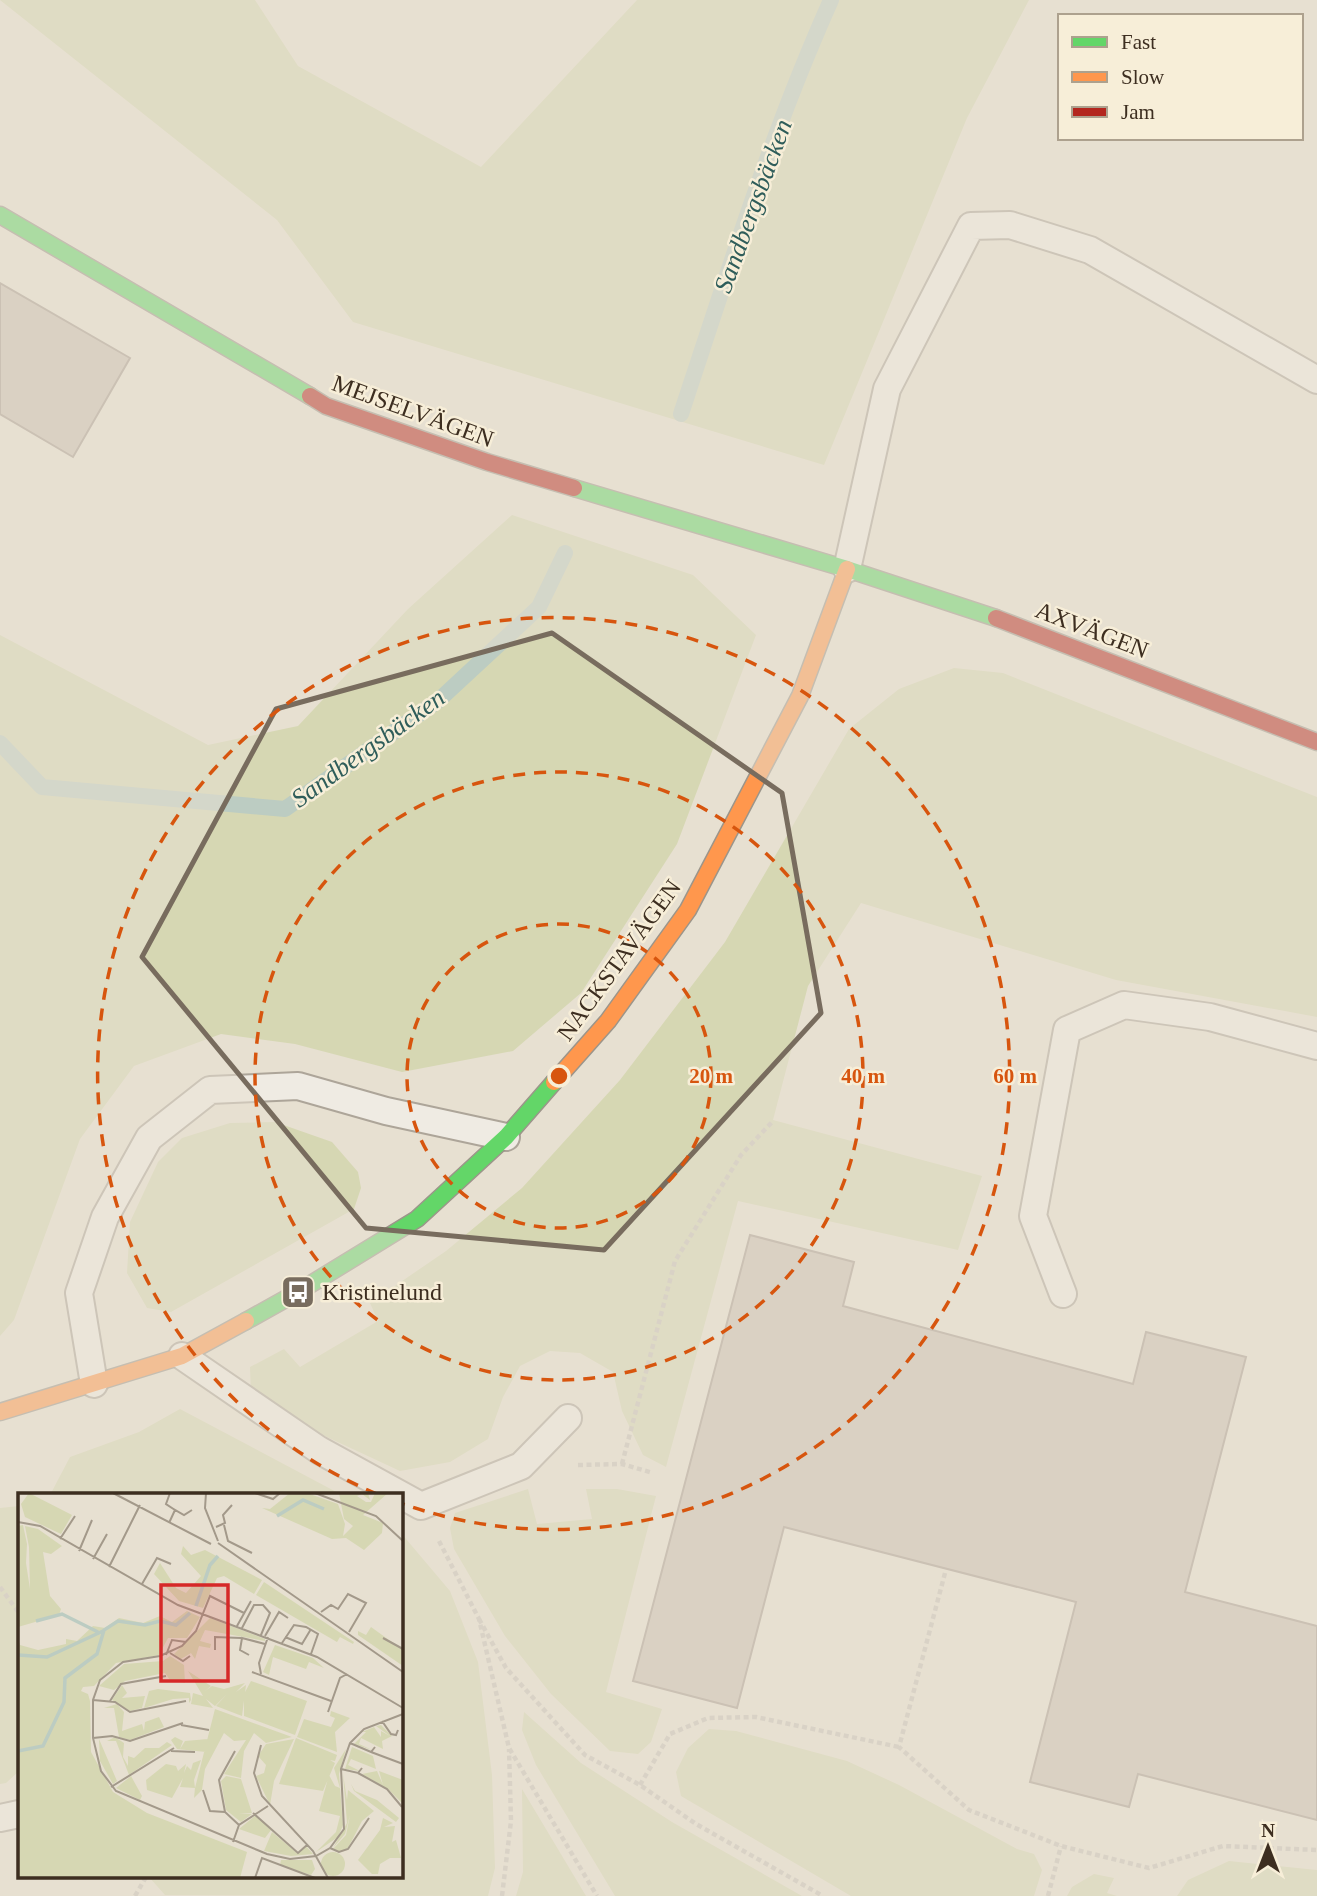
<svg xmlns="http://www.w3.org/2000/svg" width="1317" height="1896" viewBox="0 0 1317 1896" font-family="'Times New Roman',serif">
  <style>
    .green { fill: #d6d7b3 }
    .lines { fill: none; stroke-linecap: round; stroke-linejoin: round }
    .stream { stroke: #bcccc2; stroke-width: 16 }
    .building { fill: #cbbfb2; stroke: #a89c90; stroke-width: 2 }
    .lane-casing { stroke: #ada599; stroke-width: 30 }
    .fast-casing { stroke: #9c958a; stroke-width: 19 }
    .slow-casing { stroke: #9c958a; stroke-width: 19 }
    .jam-casing { stroke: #9c958a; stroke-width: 19 }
    .path { stroke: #c8c2b9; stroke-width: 4.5; stroke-dasharray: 5 3.5; stroke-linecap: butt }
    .lane { stroke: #efebe3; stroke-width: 26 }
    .fast { stroke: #63d668; stroke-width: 16 }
    .slow { stroke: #ff974d; stroke-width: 16 }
    .jam { stroke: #b3261e; stroke-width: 16 }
    .marked { fill: none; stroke: #786c5e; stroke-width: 5; stroke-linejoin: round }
    .ring { fill: none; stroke: #d7550e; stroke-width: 3.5; stroke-dasharray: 12 9 }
    .labels { text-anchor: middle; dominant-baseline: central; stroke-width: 5; stroke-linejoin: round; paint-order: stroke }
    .street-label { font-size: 24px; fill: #3d2e20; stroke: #f7eed8 }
    .poi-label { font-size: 24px; fill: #3d2e20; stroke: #f7eed8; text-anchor: start }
    .water-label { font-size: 26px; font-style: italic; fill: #2f5d5a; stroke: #f7eed8 }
    .inset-river { fill: none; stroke: #bcccc2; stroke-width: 3.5 }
    .inset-road { fill: none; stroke: #a3998a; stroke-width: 2 }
    .view { fill: #d62828; fill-opacity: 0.15; stroke: #d62828; stroke-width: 3.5 }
    .inset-edge { fill: none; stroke: #3d2e20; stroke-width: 3.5 }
    .centre { fill: #d7550e; stroke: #f7eed8; stroke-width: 3.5 }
    .ring-label { font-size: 21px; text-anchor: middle; font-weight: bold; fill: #d7550e; stroke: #f7eed8; stroke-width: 5; stroke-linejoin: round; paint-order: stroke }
  </style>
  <rect width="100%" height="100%" fill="#e7e0d1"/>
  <!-- green -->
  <g class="green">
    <path d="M0,0H255L298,66L481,167L637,0H1029L967,118L824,465L353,322L277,220Z"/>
    <path d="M512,515L693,575L756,635L677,844L581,993L513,1051L402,1072L295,1044L221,1034L134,1066L80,1139L14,1320L0,1336V635L208,745L298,726L408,609Z"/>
    <path d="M954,668L1003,673L1317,797V1017L1116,980L861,903L808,986L773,1120L982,1176L958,1250L738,1201L666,1467L643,1455L622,1411L613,1372L580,1353L550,1351L520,1366L503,1397L488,1439L450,1462L400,1471L284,1417L251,1394L250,1367L284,1349L300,1367L378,1321L370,1303L446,1251L522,1188L620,1080L725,942L849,729L899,689Z"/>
    <path d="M275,1122L332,1142L358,1172L361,1188L354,1209L171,1312L147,1308L127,1273L130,1222L158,1162L182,1138L230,1123Z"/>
    <path d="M180,1409L342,1495H50L70,1457L139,1432Z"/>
    <path d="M528,1489L537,1524L592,1519L586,1489H617L656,1496L606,1692L662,1709L651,1742L638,1754L610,1751L551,1694L505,1636L454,1549L450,1528L455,1513Z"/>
    <path d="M19,1506V1771L6,1783L0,1784V1508Z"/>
    <path d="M401,1533L450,1591L478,1662L492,1775L495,1868L488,1896L165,1895L149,1877H401Z"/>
    <path d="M524,1712L581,1763L672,1822L802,1896H615L536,1765L522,1730Z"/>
    <path d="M709,1729L736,1731L847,1761L899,1785L1017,1849L1034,1854L1042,1870L1034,1896H851L681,1796L676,1772L688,1748Z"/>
    <path d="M522,1789L586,1896H516L523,1872Z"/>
    <path d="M1229,1861L1317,1870V1896H1177L1188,1880Z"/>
    <path d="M1094,1874L1114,1878L1107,1893L1117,1896H1067L1072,1887Z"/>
  </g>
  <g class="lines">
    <!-- stream -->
    <g class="stream">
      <path d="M681,414C727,275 771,134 831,0"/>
      <path d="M0,743L42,787L285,809L439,700L539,607L565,553"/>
    </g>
  </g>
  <!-- building -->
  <g class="building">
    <path d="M0,283L130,358L73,457L0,414Z"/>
    <path d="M750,1235L854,1262L843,1306L1133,1384L1146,1332L1246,1357L1185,1592L1317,1626V1820L1138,1774L1129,1807L1030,1782L1076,1602L784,1527L737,1708L633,1681Z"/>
  </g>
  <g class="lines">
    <!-- lane casing -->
    <g class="lane-casing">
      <g id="lane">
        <path d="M847,569L887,389L971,226L1010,225L1090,250L1317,380"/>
        <path d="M1063,1294L1033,1216L1067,1030L1124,1005L1210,1017L1317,1046"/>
        <path d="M182,1356L319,1450L421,1506L521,1466L568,1418"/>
        <path d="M94,1384L79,1293L105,1217L149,1138L210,1090L298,1086L386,1111L506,1137"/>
        <path d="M0,1818L19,1814"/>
      </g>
    </g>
    <!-- fast casing -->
    <g class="fast-casing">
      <g id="fast">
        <path d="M0,215L310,396"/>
        <path d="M574,488L847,569L996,618"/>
        <path d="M246,1321L298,1292L417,1219L506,1137L554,1082"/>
      </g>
    </g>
    <!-- slow casing -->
    <g class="slow-casing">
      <g id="slow">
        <path d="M554,1082L608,1021L688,910L800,696L847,569"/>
        <path d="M0,1412L182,1356L246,1321"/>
      </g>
    </g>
    <!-- jam casing -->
    <g class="jam-casing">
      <g id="jam">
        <path d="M310,396L326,406L487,462L574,488"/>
        <path d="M996,618L1317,742"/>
      </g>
    </g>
    <!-- path -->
    <g class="path">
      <path d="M622,1464L675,1261L741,1155L773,1121"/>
      <path d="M578,1465L622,1464L653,1473"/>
      <path d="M439,1541L479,1619L509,1748L597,1896"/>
      <path d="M945,1573L899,1747L969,1810L1061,1846L1149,1868L1223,1846L1317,1850"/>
      <path d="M0,1587L19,1613"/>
      <path d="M479,1619L506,1668L585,1755L640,1785L696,1824L823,1896"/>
      <path d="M640,1785L670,1734L708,1718L756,1717L899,1747"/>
      <path d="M135,1896L146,1877"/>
      <path d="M502,1896L511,1821L509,1749"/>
      <path d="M1048,1896L1061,1846"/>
    </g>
    <!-- lane -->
    <use href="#lane" class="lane"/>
    <!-- fast -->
    <use href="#fast" class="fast"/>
    <!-- slow -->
    <use href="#slow" class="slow"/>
    <!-- jam -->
    <use href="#jam" class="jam"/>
  </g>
  <!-- marked area -->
  <path d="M0 0H1317V1896H0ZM552,633L782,793L821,1013L604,1250L366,1228L142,957L276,709Z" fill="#e7e0d1" fill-opacity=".55" fill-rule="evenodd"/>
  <path class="marked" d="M552,633L782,793L821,1013L604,1250L366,1228L142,957L276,709Z"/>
  <!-- distance rings -->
  <g class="ring">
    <circle cx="559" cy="1076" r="152"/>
    <circle cx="559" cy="1076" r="304"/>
    <path d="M377 1494A456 456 0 1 1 403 1504"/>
  </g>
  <!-- icons -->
  <defs>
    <g id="bus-square" transform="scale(1.75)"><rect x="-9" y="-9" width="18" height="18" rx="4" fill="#786c5e" stroke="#f7eed8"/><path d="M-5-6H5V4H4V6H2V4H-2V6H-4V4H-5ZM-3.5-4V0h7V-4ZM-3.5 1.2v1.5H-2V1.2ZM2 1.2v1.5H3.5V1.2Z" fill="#fff"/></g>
  </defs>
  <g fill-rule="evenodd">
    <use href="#bus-square" x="298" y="1292"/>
  </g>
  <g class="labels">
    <!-- street labels -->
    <g class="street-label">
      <text transform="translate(413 411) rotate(20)">MEJSELVÄGEN</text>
      <text transform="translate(1092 630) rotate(21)">AXVÄGEN</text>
      <text transform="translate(619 960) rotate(-54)">NACKSTAVÄGEN</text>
    </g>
    <!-- poi labels -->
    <g class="poi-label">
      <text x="322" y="1292">Kristinelund</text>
    </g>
    <!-- water labels -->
    <g class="water-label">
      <text transform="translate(753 206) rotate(-70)">Sandbergsbäcken</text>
      <text transform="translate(368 748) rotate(-36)">Sandbergsbäcken</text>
    </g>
  </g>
  <!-- overview -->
  <g transform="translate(18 1493)">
    <rect width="385" height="385" fill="#e7e0d1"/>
    <path d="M11,0L54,22L43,41L7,24L3,11ZM272,0H289L320,11L327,31L325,43L335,33L326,26L321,0H350L352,7L344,1L339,3L348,9H353L357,0H370L345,22L365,30L364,40L346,57L328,45L314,46L244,15L252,16ZM5,32L9,51L8,70L12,96L11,54L7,33L20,36L44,53L33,61L25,59L32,103L43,116L41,122L0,134V33ZM165,53L173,62L187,57L244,87L236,101L206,83L199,85L185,115L161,108L136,81L142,70L158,95L168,100L183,83L163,61ZM246,89L336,149L335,151L322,144L319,149L238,102ZM169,118L182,124L169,145H150L141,162L98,170L76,193L65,194L63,198L70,201L72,208L73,259L95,299L129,320L229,359L222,385H0V146L2,152L20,157L48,151V146L59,148L75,133L87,135L101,125L125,130L142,123L154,129ZM192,125L247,146V148L187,137L182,148L193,151L192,155L181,153L177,166L173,160L163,166L156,161ZM353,134L385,157V173L340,142V138L348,142ZM257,152L295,165L306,175L291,169L288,176L255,164L251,182L245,179ZM152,163L166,172L167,190L152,187L147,180L107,188L96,197L81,193L106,171L145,168ZM170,178L193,193L187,198L194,193L206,196L227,190L218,199L228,192L224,223L198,213L209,201L197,213L188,206L195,215L173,211L175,200L185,203ZM233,188L289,208L277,242L226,223V201ZM104,192L109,200L104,205L127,203L124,215L112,218L94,207ZM140,196L172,200L173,207L171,210V205L155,206L126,215L131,198ZM99,211L106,219L104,238L124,231L126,238L127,229L141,224L146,234L112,247L101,244L96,215H86ZM197,216L274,244L248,250L236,240L226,258L223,285L206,281L228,247L216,248L206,240L187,276L184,297L176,305L177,295L162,294L165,285L154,305L129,297L128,287L148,271L158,273L160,278L168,271L166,280L169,273L173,277L175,270L183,267L176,287L177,295ZM313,218L332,225L317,239L319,259L279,244L286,226L313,234L317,225L312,223ZM363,232L374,243L364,248L365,256L343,245L341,251L354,257L336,251L348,239H344L356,234L363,244V238L372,243L358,233ZM97,244L106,250L105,264L110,273V263L116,265L127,255H141L149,249L154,252L111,282L98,248H89ZM157,244L165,248L162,256L167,248L190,246L188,259L159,256L153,247ZM278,245L319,262L317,268L312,267L317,270L305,298L261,291ZM81,246L99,288L95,291L82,268ZM276,246L256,288L252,312L238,283L246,280L248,272L240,263L248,251ZM334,254L355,263L358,276L333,266L330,272L342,278L327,276ZM328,256L321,281L325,332L320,344L298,359L318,339L322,323L301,318L311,282L317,293L322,295L316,275ZM359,278L365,292L361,278L385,287V311L370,296L344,281ZM325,281L329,307L330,297L356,318L344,328L330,355L321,359L315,356L328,342L332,322L327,341L315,355L329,330ZM113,283L124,303L122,307L98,295ZM208,283L223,286L234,320H221L234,321L223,329L208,317L203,288ZM333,291L337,298L359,307L381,325L378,329L336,298ZM238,322L253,337L247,345L221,336ZM365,325L375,330L366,334L377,333L374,349L378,347L383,365H372L362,371L360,381H354L340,367L362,337ZM254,339L279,360L288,353L295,361L273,363L246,358ZM303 371a12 12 0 1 1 24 0a12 12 0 1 1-24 0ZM263,367H294L297,376L293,382L262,372Z" fill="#d6d7b3"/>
    <path class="inset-river" d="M259,23L285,7L306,16M178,113L192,72L200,63M18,128L44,121L80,139M0,162L29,164L85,138M0,258L25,253L46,209L47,185L79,161L86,137L100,128L127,132L142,128L158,132L172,120"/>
    <path class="inset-road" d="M95,0L193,51M152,0L148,11L157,17M188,0L187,15L200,48M237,0L255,6L262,0M297,0L358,23L385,48M0,29L22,33L160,112L299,164L385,215M151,30L157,17L166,22L174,17M206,32L210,48L234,60M198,34L207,30L205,22L214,12M42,46L57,23M200,50L385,179M61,58L74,27M75,66L89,41M91,74L122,12M124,91L139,65L153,71M303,119L313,112L320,116L330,101L348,110L331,139M226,120L192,103L178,138L164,153L142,163L105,169L82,187L75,207V245L83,278L98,298L249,361L272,366L298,363L312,355L326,336L323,276L332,250L346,236L385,221M219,133L233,108M224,135L236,112H245L252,120L243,142M247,143L261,119L270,125M267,144L284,151L293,136M365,145L385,156M264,150L276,132L288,134L300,141L293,161M197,157V144L223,145M152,160L165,168L172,163M148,162L154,147L168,149M231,162L222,157L224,145L247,151M234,179L313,208M243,181L241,170L250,144M75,207L97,209L112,219L168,208M92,208L103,191L148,183M310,219L322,185L329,181M364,228L373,241L378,242L380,237M163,232L191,237M75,245L94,243L112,248L165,230M332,250L353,259L357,254M243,252L236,280L244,303L295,358L310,385M153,258L177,259M217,258L201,287L207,319L221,332M353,259L385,271M323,276L340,280L344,275M340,280L369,296L384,314M93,294L156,255M185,297L192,318L207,319M235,320L280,360L289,352M215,349L221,332L250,313M312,355L321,359L330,356L351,325M237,385L244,365L297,385"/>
    <path class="view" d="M143,92H210V188H143Z"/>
    <rect width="385" height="385" class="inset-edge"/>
  </g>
  <circle cx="559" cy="1076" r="10" class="centre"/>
  <g class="ring-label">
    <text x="711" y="1083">20 m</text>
    <text x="863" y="1083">40 m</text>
    <text x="1015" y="1083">60 m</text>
  </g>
  <!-- legend -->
  <rect x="1058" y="14" width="245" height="126" fill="#f7eed8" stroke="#ada18e" stroke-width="2"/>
  <rect x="1072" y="37" width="35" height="10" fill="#63d668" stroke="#ada18e" stroke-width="2"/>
  <text x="1121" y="49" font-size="21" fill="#3d2e20">Fast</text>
  <rect x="1072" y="72" width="35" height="10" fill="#ff974d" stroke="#ada18e" stroke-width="2"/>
  <text x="1121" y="84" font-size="21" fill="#3d2e20">Slow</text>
  <rect x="1072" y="107" width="35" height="10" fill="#b3261e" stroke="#ada18e" stroke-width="2"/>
  <text x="1121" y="119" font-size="21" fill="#3d2e20">Jam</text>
  <!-- north arrow -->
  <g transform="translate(1268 1847)" stroke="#f7eed8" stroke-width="5" paint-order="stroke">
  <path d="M0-5L12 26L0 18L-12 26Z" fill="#3d2e20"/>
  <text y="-10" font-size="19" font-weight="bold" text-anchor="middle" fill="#3d2e20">N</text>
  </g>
</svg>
